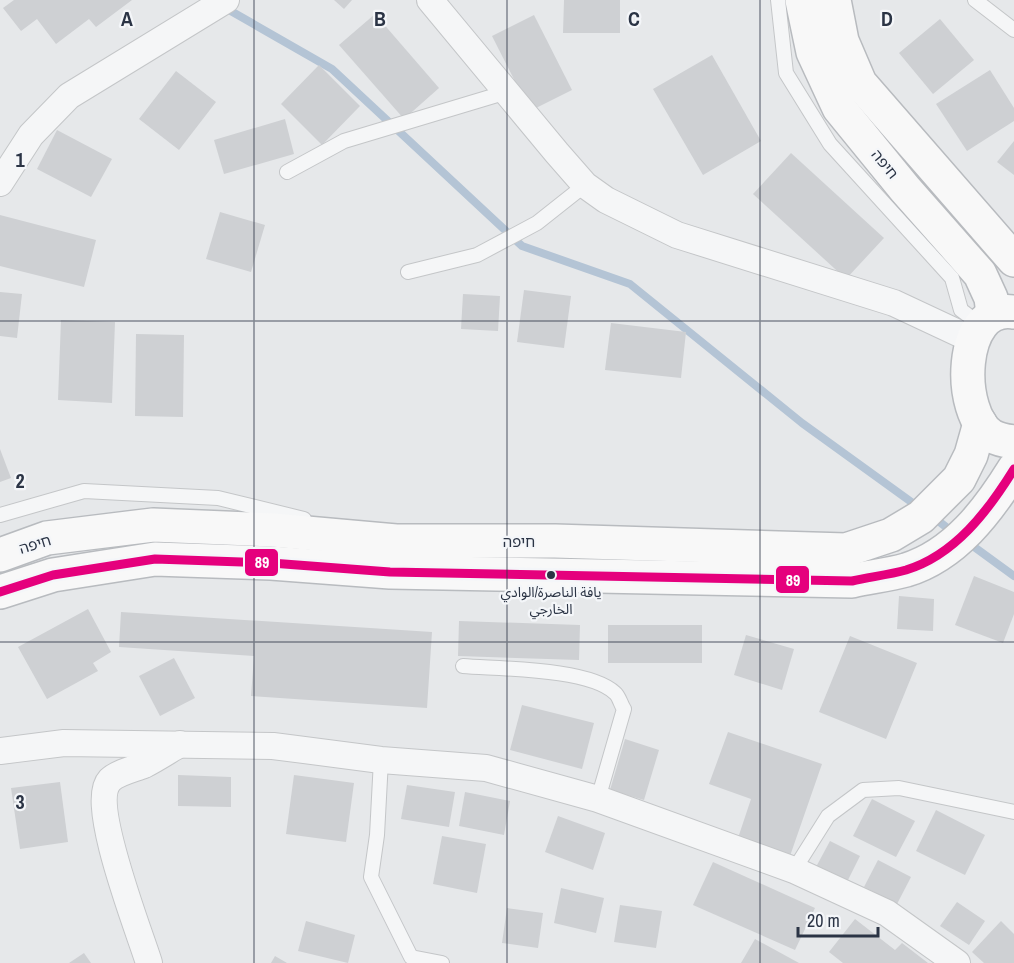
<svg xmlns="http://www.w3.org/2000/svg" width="1014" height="963" viewBox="0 0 1014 963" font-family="'Archivo Narrow','Noto Sans Arabic','Noto Sans Hebrew',sans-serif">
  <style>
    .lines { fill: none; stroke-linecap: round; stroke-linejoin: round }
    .stream { stroke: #b4c4d5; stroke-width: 8 }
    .building { fill: #ced0d3 }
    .service-casing { stroke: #c4c6c8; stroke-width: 16 }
    .minor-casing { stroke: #c4c6c8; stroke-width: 28 }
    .trunk-casing { stroke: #b8bbbf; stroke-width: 36 }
    .service { stroke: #f5f6f7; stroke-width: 14 }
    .minor { stroke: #f5f6f7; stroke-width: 26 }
    .trunk { stroke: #f8f8f8; stroke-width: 33 }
    .bus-1-casing { stroke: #f4f6f9; stroke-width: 14 }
    .bus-1 { stroke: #e5007d; stroke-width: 9 }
    .grid { fill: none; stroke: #2b3445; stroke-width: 1.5; stroke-opacity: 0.55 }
    .bus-dot { fill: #2b3445; stroke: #f4f6f9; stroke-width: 2 }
    .labels { text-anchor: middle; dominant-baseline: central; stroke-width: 4.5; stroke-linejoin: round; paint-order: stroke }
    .bus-label { font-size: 14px; fill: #2b3445; stroke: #f4f6f9 }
    .street-label { font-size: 15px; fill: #2b3445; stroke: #f4f6f9 }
    .grid-label { font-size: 20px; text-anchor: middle; font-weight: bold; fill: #2b3445; stroke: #f4f6f9; stroke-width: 4.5; stroke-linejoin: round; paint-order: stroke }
    .line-badge { stroke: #f4f6f9; stroke-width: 2 }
    .badge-label { font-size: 16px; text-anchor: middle; font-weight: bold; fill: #fff }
  </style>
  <rect width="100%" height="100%" fill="#e6e8ea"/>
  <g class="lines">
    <!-- stream -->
    <g class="stream">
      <path d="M222,6L332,69L522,246L630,284L802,423L921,509"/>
      <path d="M932,516L955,534"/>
      <path d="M966,541L1014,576"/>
    </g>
  </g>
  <!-- building -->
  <g class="building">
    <path d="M14,0H132L96,27L89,19L56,44L37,19L21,31L3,8Z"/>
    <path d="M334,0H352L344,9Z"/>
    <path d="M564,0H620V33H563Z"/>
    <path d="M375,14L439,88L404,119L339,45Z"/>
    <path d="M534,15L572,90L530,111L492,36Z"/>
    <path d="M940,19L974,60L933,94L899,53Z"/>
    <path d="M712,55L761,141L703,175L653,89Z"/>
    <path d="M319,65L360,106L322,145L281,104Z"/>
    <path d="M990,70L1014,108V121L967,151L936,104Z"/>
    <path d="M176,71L216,102L179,150L139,119Z"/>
    <path d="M285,119L294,154L224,174L214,140Z"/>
    <path d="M57,130L112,159L91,197L37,169Z"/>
    <path d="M1014,141V175L997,162Z"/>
    <path d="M791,153L884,238L846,279L753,194Z"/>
    <path d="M220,212L265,225L251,272L206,259Z"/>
    <path d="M0,215L96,240L84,287L0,266Z"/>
    <path d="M524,290L571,296L564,348L517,342Z"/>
    <path d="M0,292L22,294L17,338L0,336Z"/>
    <path d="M463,294L500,296L498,331L461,329Z"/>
    <path d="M61,320L115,322L112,403L58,400Z"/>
    <path d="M611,323L686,332L681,378L605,370Z"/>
    <path d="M136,334L184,335L183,417L135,416Z"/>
    <path d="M0,449L11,478L0,482Z"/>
    <path d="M974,576L1014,592V614L1003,643L955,625Z"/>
    <path d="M899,596L934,599L933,631L897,629Z"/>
    <path d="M88,609L111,652L93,663L98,671L47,699L18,647Z"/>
    <path d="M121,612L432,632L427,708L251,696L254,656L119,647Z"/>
    <path d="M459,621L580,625L579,660L458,656Z"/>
    <rect x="608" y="625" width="94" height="38"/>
    <path d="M746,635L794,649L782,690L734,675Z"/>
    <path d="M850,636L917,663L886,739L819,712Z"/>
    <path d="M174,658L195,698L160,716L139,676Z"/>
    <path d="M522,705L594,723L582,769L510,750Z"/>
    <path d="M728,732L822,764L790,856L738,838L751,799L709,784Z"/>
    <path d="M625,739L659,750L644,800L610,790Z"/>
    <path d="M178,775L231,777V807L178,806Z"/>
    <path d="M294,775L354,783L346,842L286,834Z"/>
    <path d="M60,782L68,842L20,849L11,788Z"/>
    <path d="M407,785L455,792L449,827L401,819Z"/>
    <path d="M465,792L510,801L504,835L459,826Z"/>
    <path d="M872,799L915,821L896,857L853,836Z"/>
    <path d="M936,810L985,835L965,875L916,851Z"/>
    <path d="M558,816L605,833L593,870L545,852Z"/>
    <path d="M442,836L486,844L477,893L433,884Z"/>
    <path d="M830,841L860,856L847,882L816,867Z"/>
    <path d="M878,860L911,877L897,904L864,887Z"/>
    <path d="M713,862L815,908L795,950L693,905Z"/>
    <path d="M561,888L604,898L596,933L554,923Z"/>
    <path d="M957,902L985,921L969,945L940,926Z"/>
    <path d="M620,905L662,911L656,948L614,942Z"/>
    <path d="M507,908L543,913L538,948L502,943Z"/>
    <path d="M855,919L895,950L902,943L928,963H843L829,952Z"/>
    <path d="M306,921L355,935L348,963L298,951Z"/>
    <path d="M1001,921L1014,934V963H984L972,952Z"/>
    <path d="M755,939L799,963H741Z"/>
    <path d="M84,953L91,963H69Z"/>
    <path d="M275,956L287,963H271Z"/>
  </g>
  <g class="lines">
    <!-- service casing -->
    <g class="service-casing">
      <g id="service">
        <path d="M778,0L786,73L830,144L952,278L961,310L981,325"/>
        <path d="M975,0L1014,30"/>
        <path d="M287,172L344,141L507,92"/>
        <path d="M408,272L477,255L537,223L585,185"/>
        <path d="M0,515L84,491L218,498L304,519"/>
        <path d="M463,666C498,669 589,668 615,693C619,696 621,705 624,709L598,799"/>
        <path d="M381,760L377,835L371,877L411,957L442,963"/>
        <path d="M794,870L828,816L863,790L899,788L1014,812"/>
      </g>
    </g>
    <!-- minor casing -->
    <g class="minor-casing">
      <g id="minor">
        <path d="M430,0L557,153L585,185L606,200L677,235L894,303L973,340"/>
        <path d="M0,183L31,135L69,96L226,0"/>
        <path d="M0,751L64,743L273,746L381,760L486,768L598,799L794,870L887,913L957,963"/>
        <path d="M149,963C140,933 88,803 110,780C117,773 134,769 144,765C156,759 168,751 180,744"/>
      </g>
    </g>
    <!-- trunk casing -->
    <g class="trunk-casing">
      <g id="trunk">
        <path d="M802,0L813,52L839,108L905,189L980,274L991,298L993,314"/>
        <path d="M834,0L842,41L860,83L1014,260"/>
        <path d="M1013,312C958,304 956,414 992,436C999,440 1006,441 1014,442"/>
        <path d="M0,555L47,538L153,525L273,530L396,541H555L846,550L891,535L921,517L959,479L971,455L980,423"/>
        <path d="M0,592L53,575L155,559L271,563L390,572L852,581C869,577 888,575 906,570C955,555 988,511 1014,469"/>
      </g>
    </g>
    <!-- service -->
    <use href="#service" class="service"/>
    <!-- minor -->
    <use href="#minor" class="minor"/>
    <!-- trunk -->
    <use href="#trunk" class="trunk"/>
    <!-- bus-1 casing -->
    <g class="bus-1-casing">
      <path id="bus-1" d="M0,592L53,575L155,559L271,563L390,572L852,581C869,577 888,575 906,570C955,555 988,511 1014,469"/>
    </g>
    <!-- bus-1 -->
    <use href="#bus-1" class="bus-1"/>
  </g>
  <!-- grid -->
  <path class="grid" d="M254,0V963M507,0V963M760,0V963M0,321H1014M0,642H1014"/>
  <!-- markers -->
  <circle class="bus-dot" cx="551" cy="575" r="5"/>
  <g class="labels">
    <!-- bus labels -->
    <g class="bus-label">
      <text x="551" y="592">يافة الناصرة/الوادي<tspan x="551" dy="17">الخارجي</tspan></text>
    </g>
    <!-- street labels -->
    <g class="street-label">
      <text transform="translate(885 164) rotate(51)">חיפה</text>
      <text x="519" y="541">חיפה</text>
      <text transform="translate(35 544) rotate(-17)">חיפה</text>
    </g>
  </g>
  <g class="grid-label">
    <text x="127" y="26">A</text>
    <text x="380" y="26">B</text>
    <text x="634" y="26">C</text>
    <text x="887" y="26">D</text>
    <text x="20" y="167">1</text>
    <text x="20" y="488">2</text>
    <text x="20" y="809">3</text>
  </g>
  <g class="line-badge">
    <rect x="244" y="548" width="35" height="29" rx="6" fill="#e5007d"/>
    <rect x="775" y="565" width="35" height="29" rx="6" fill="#e5007d"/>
  </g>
  <g class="badge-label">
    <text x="262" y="568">89</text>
    <text x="793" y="586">89</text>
  </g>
  <!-- scale -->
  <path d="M798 927v9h80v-9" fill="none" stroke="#2b3445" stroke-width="3"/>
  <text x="807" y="927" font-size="18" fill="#2b3445" stroke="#f4f6f9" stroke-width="4.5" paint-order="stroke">20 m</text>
</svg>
